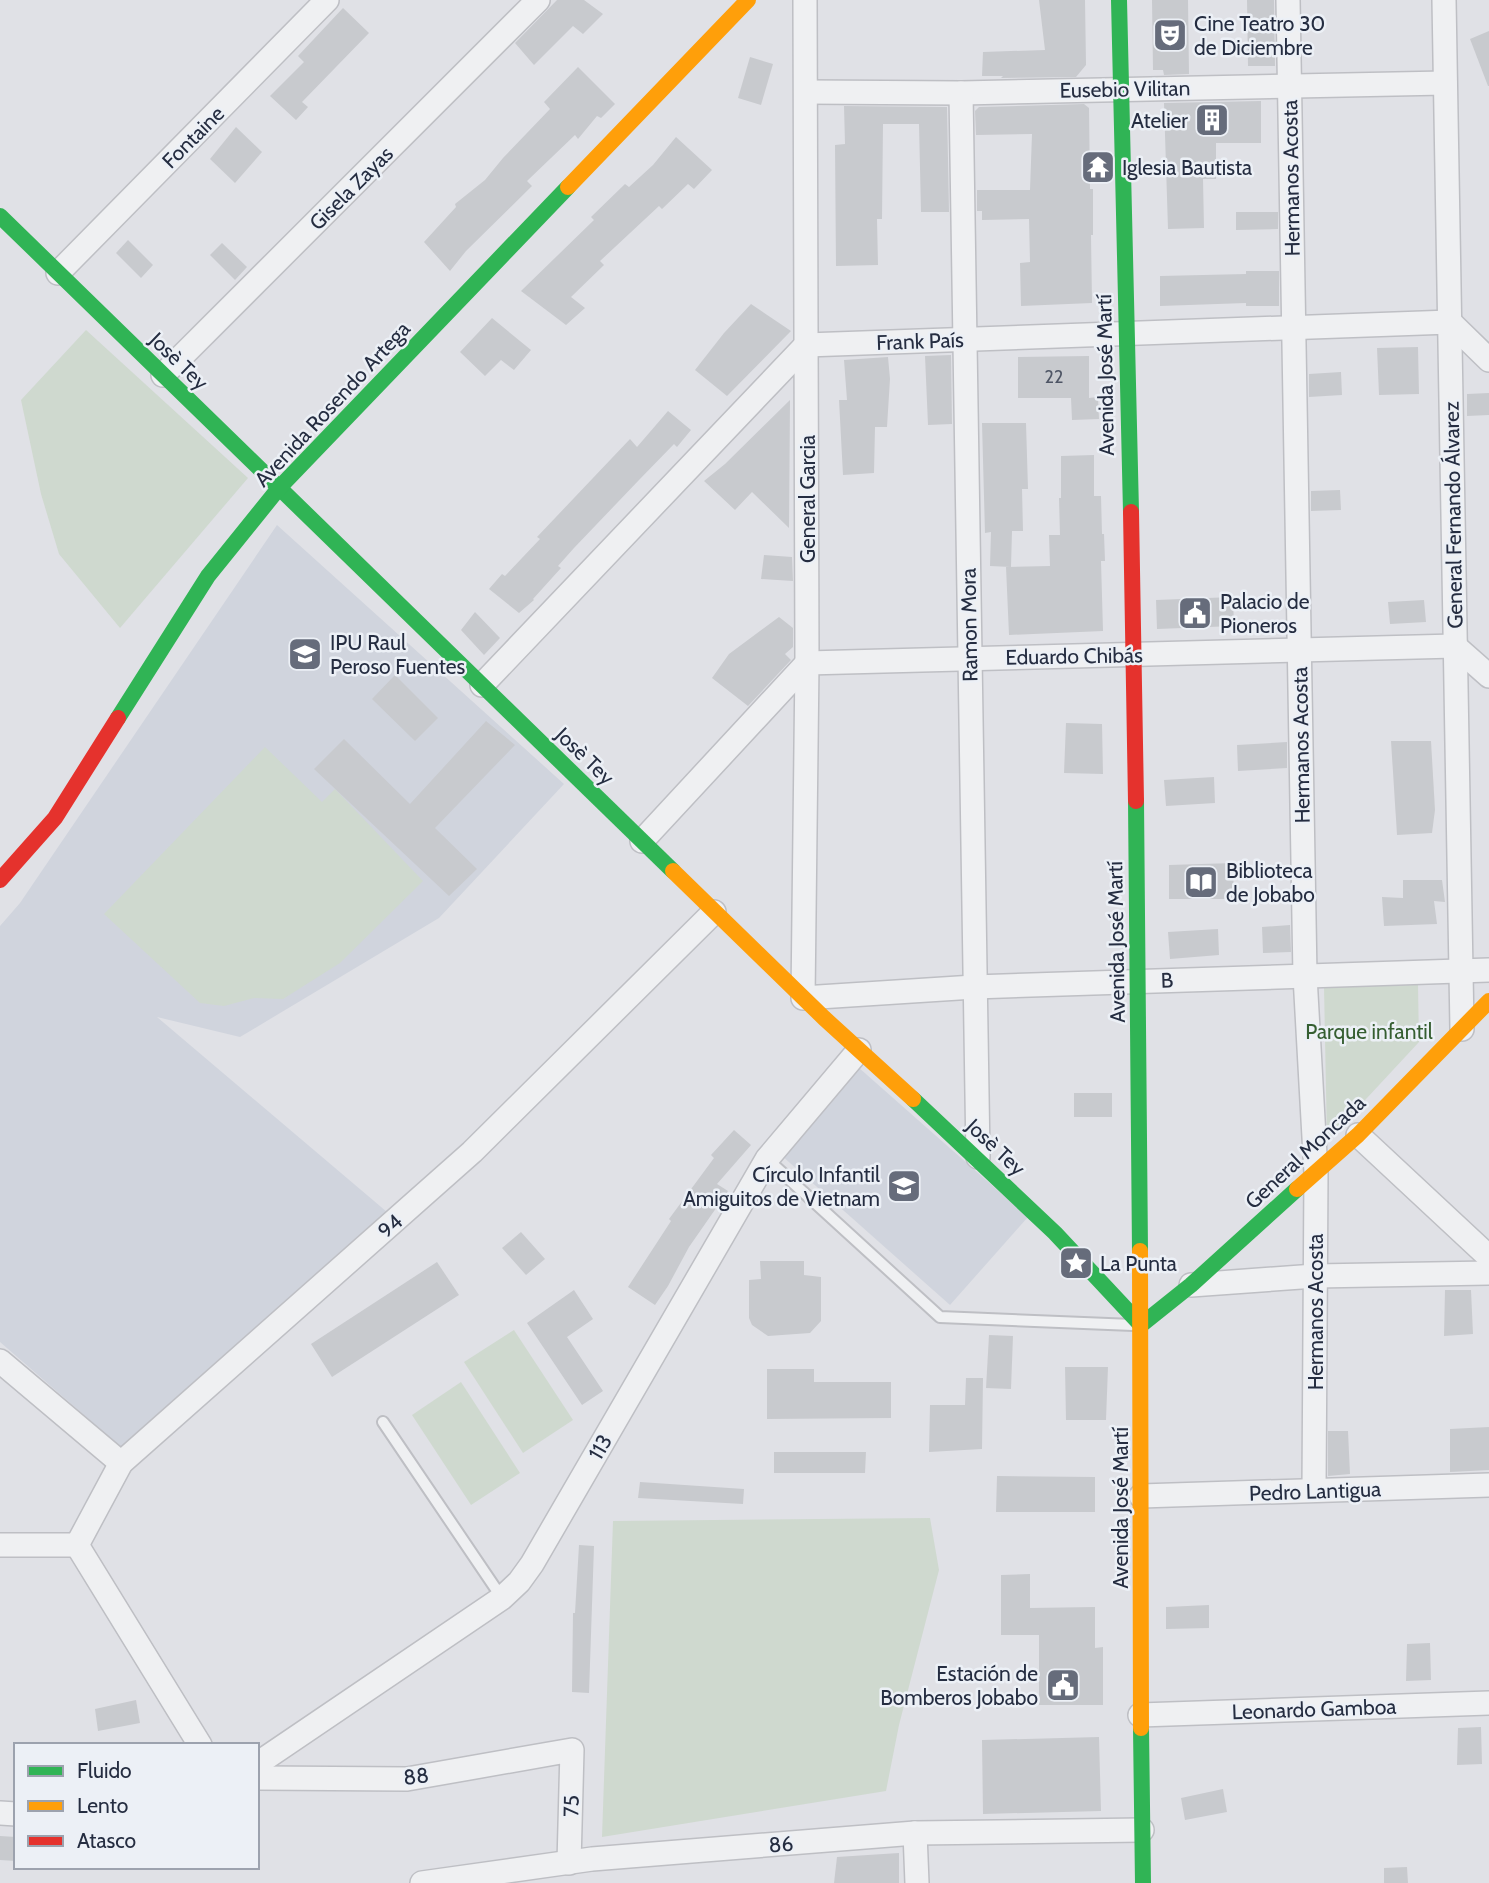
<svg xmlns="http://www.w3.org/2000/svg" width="1489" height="1883" viewBox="0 0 1489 1883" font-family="Cabin,sans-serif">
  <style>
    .built { fill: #d0d4dd }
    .green { fill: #cfd9cf }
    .building { fill: #c8cace }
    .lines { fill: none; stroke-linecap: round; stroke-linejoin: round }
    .lane-casing { stroke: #bebfc4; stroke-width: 14 }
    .street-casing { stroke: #bebfc4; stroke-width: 26 }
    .lane { stroke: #eff0f2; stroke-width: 10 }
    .street { stroke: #eff0f2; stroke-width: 23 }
    .fast { stroke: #30b455; stroke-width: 16 }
    .slow { stroke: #ff9f0a; stroke-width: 16 }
    .jam { stroke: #e5322d; stroke-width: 16 }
    .labels { text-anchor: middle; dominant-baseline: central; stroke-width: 5; stroke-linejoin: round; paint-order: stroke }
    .number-label { font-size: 18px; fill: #4e5565 }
    .poi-label { font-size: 21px; fill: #252d41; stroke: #ecf0f6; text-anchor: start }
    .street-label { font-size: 21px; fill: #252d41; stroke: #ecf0f6 }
    .park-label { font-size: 21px; fill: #355e31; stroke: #ecf0f6 }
  </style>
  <rect width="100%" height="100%" fill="#e0e1e6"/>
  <!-- built -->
  <g class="built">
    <path d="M277,525L564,784L439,918L240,1037L157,1017L387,1212L122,1448L0,1342V926L20,903Z"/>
    <path d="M858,1067L1028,1217L950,1305L781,1155Z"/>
  </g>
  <!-- green -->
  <g class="green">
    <path d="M86,330L248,478L120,628L59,554L41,494L21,400Z"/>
    <path d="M265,747L322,802L335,789L423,881L340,963L283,999L254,998L224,1006L200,1003L104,914Z"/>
    <path d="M1418,985L1419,1042L1327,1141L1324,987Z"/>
    <path d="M514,1330L573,1420L523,1453L464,1362Z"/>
    <path d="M461,1382L520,1473L471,1505L412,1415Z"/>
    <path d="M930,1518L939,1570L899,1725L886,1791L602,1837L613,1521Z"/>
  </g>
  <!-- building -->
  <g class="building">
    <path d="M557,0H584L603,14L583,34L573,26L534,65L515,43Z"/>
    <path d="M1039,0H1085L1086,65L1076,77L1001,78L1003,76H982L983,52L1045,50Z"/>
    <path d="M1152,0H1188L1189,74L1164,75L1163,70H1153Z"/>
    <path d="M1247,0H1274L1275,66H1248Z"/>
    <path d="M343,8L369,33L302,102L308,107L296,120L270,96L304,62L298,56Z"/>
    <path d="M1489,31V86H1488L1470,39Z"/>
    <path d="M750,57L773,64L761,105L738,98Z"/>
    <path d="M578,67L615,104L601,118L597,116L578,139L575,135L527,181L532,186L466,251L450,271L424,242L456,207L455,204L485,180L503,158L550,109L544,102Z"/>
    <path d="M1261,101V143H1216V179H1203L1204,228L1168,229L1164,103Z"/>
    <path d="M1084,104L1089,108L1090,189H1093V235H1091L1092,303L1021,306L1020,263L1030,262L1029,219L982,220V211H977V190H1030L1032,134L976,135L975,111L979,107Z"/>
    <path d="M844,106L947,107L949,212H921L919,124H883L882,219H877L878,265L836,266L835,145L845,144Z"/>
    <path d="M236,127L262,152L235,183L210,159Z"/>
    <path d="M676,137L712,170L694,189L688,184L662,209L659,206L600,261L604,265L571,297L585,308L566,325L521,291L594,220L591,217L625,184L629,187L653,165Z"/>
    <path d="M1236,212H1278V229L1236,230Z"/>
    <path d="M128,240L153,265L141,278L116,253Z"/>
    <path d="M222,243L247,267L235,280L210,255Z"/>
    <path d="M1246,271H1279V306H1246V303L1160,306V276L1246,274Z"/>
    <path d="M751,304L791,331L727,396L695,370L724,333Z"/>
    <path d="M492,318L531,350L514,370L501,360L485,376L460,352Z"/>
    <path d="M1418,347L1419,394L1379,395L1377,348Z"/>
    <path d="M951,355L952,424L928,425L925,356Z"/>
    <path d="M1089,356V398L1098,397L1099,419L1072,420L1071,398H1018V357Z"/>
    <path d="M888,357L890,379L887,427H875L874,473L843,475L839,400H847L844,360Z"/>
    <path d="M1341,372L1342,395L1309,397V374Z"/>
    <path d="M1489,393V415L1467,416V394Z"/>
    <path d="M790,400L789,528L752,492L735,510L704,481L725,464Z"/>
    <path d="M668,411L691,430L677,447L674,444L639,480L574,548L558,566L561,568L533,599L534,600L519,613L489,589L502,574L505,576L540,539L537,537L630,439L637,447Z"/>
    <path d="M982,423H1026L1028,489H1022L1023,531H1012L1011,567L990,566L991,532L985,533Z"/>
    <path d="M1094,455V496H1101L1102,534H1104L1105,561H1101L1103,631L1009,635L1006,567L1050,566L1049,535H1060L1059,498H1061V456Z"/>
    <path d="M1340,490L1341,510L1311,511V491Z"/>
    <path d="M764,555L792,557L793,581L761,579Z"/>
    <path d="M1233,597L1234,626L1157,629L1156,600Z"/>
    <path d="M1424,600L1426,622L1390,624L1388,602Z"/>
    <path d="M475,612L500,638L484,655L461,630Z"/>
    <path d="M779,617L793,628V647L785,654L791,660L748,706L712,678L729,654Z"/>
    <path d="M395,675L438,718L415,741L372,699Z"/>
    <path d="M486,721L515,745L435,828L477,869L449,896L314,769L344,739L410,804Z"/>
    <path d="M1066,723L1102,724L1103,774L1064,773Z"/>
    <path d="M1391,741H1431L1435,810L1432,833L1397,835Z"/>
    <path d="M1287,742V768L1238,771L1237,745Z"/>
    <path d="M1214,777L1215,803L1166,806L1164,780Z"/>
    <path d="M1234,863L1233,899H1169V865Z"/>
    <path d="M1403,880H1442L1445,902L1434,901L1437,924L1384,926L1382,897L1403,898Z"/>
    <path d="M1290,925L1291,952L1263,953L1262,927Z"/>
    <path d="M1218,929L1219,955L1170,959L1168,932Z"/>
    <rect x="1074" y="1093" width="38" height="24"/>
    <path d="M734,1130L751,1145L717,1184L728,1191L689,1247L668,1286L655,1305L628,1287L671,1221L669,1219L714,1158L711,1155Z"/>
    <path d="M521,1232L545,1259L526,1275L502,1248Z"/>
    <path d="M760,1261H804V1275L821,1277V1321L810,1333L768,1336L752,1325L749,1318V1280L761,1279Z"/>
    <path d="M437,1262L459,1295L332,1377L311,1344Z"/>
    <path d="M574,1290L593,1319L567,1337L603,1391L582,1405L527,1323Z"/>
    <path d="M1445,1290H1471L1473,1334L1444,1336Z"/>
    <path d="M989,1335L1013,1336L1011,1389L986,1388Z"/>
    <path d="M1065,1367H1108L1106,1420H1066Z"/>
    <path d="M767,1369H814V1382H891V1418L767,1419Z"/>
    <path d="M966,1378H983L982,1449L929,1452L930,1405H965Z"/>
    <path d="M1489,1427V1470L1450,1472V1429Z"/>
    <path d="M1328,1431H1348L1350,1474L1328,1476Z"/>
    <path d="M774,1452H866L865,1473H774Z"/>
    <path d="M997,1476L1095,1477V1512H996Z"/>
    <path d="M640,1482L744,1489L743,1504L638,1498Z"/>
    <path d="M579,1545L594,1546L589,1693L572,1692L573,1613H575Z"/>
    <path d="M1030,1574V1608L1095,1607V1648L1103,1647V1705H1039V1635H1001V1575Z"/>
    <path d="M1209,1605V1628L1166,1629V1607Z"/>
    <path d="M1430,1643L1431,1680L1406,1681L1407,1644Z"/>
    <path d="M136,1700L140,1723L98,1731L95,1709Z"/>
    <path d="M1481,1727L1482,1764L1457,1765L1458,1728Z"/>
    <path d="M1099,1737L1101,1811L983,1814L982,1740Z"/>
    <path d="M1223,1789L1227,1812L1185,1820L1181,1798Z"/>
    <path d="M0,1836L16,1837V1861L0,1860Z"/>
    <path d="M899,1853V1883H834L837,1857Z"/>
    <path d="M1407,1867L1408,1883H1384V1868Z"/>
  </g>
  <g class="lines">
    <!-- lane casing -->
    <g class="lane-casing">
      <g id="lane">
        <path d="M767,1159L940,1317L1133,1325"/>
        <path d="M383,1422L502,1598"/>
      </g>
    </g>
    <!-- street casing -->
    <g class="street-casing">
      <g id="street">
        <path d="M805,0L807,663L803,998L974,987L1489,970"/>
        <path d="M1288,0L1305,976L1316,1173L1314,1490"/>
        <path d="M1444,0L1462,1029"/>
        <path d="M806,92L961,93L1445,83"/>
        <path d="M961,93L978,1157"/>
        <path d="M58,273L327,0"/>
        <path d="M163,375L538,0"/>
        <path d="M482,685L806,345L1450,322L1489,360"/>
        <path d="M642,841L807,663L1455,646L1489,676"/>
        <path d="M1358,1135L1489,1257"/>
        <path d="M1191,1285L1315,1276L1489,1273"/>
        <path d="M0,1361L121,1463"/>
        <path d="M1141,1496L1489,1485"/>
        <path d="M0,1545H77"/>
        <path d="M77,1545L121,1463L472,1152L714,912"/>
        <path d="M77,1545L200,1745"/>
        <path d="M1140,1715L1489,1703"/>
        <path d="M257,1764L502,1598L519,1582L532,1564L767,1159L859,1050"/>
        <path d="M257,1778L407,1779L572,1750L569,1863"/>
        <path d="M0,1813L16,1814"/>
        <path d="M915,1833L917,1883"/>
        <path d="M422,1883L592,1859L915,1833L1142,1830"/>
      </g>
    </g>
    <!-- lane -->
    <use href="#lane" class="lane"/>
    <!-- street -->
    <use href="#street" class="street"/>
    <!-- fast -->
    <g class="fast">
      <path d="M1119,0L1131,512"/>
      <path d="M0,216L673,871"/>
      <path d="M118,718L208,576L279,488L568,187"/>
      <path d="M1136,801L1140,1251"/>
      <path d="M913,1099L1055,1233L1141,1325L1191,1285L1297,1189"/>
      <path d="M1141,1728L1143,1883"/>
    </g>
    <!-- slow -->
    <g class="slow">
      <path d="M568,187L748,0"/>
      <path d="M673,871L824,1018L913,1099"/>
      <path d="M1297,1189L1358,1135L1489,1001"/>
      <path d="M1140,1251L1141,1728"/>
    </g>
    <!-- jam -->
    <g class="jam">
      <path d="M1131,512L1136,801"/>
      <path d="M0,880L55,818L118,718"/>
    </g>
  </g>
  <!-- icons -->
  <defs>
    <g id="theatre-square" transform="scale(1.75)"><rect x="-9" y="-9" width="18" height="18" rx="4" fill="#666c7b" stroke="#ecf0f6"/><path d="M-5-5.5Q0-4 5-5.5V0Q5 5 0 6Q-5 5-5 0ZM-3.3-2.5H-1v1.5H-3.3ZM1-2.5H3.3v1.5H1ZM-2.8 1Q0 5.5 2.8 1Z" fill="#fff"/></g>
    <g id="building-square" transform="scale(1.75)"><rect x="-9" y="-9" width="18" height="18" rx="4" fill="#666c7b" stroke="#ecf0f6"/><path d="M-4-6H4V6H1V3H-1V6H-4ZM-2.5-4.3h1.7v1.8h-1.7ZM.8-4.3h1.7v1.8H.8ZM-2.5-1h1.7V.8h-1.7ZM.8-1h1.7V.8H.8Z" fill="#fff"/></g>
    <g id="temple-square" transform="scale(1.75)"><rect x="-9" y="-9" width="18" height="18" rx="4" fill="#666c7b" stroke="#ecf0f6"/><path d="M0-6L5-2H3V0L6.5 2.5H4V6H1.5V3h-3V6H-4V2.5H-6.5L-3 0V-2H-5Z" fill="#fff"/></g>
    <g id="civic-square" transform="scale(1.75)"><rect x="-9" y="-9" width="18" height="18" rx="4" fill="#666c7b" stroke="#ecf0f6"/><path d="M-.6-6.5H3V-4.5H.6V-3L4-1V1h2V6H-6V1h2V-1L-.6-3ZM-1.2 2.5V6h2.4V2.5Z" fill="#fff"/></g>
    <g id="school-square" transform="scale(1.75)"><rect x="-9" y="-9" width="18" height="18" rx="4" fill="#666c7b" stroke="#ecf0f6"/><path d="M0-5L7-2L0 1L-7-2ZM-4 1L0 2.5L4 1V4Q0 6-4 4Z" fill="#fff"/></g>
    <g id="library-square" transform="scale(1.75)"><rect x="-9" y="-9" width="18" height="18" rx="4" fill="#666c7b" stroke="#ecf0f6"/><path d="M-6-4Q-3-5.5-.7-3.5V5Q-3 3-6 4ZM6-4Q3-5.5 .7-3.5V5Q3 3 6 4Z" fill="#fff"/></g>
    <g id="sight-square" transform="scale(1.75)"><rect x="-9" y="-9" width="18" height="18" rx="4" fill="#666c7b" stroke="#ecf0f6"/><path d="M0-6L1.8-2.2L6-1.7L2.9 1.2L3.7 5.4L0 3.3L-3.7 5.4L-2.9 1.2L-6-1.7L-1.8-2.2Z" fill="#fff"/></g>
  </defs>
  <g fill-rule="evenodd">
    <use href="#theatre-square" x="1170" y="35"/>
    <use href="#building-square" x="1212" y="120"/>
    <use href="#temple-square" x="1098" y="167"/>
    <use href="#civic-square" x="1195" y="613"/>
    <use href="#school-square" x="305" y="654"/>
    <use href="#library-square" x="1201" y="882"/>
    <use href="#school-square" x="904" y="1186"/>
    <use href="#sight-square" x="1076" y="1263"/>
    <use href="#civic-square" x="1063" y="1685"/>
  </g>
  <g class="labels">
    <!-- number labels -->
    <g class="number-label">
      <text x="1054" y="377">22</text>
    </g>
    <!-- poi labels -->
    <g class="poi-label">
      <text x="1194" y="23">Cine Teatro 30<tspan x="1194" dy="24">de Diciembre</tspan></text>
      <text x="1188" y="120" text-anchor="end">Atelier</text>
      <text x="1122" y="167">Iglesia Bautista</text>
      <text x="1220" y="601">Palacio de<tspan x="1220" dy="24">Pioneros</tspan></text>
      <text x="330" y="642">IPU Raul<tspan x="330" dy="24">Peroso Fuentes</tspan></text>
      <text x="1226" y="870">Biblioteca<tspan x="1226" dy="24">de Jobabo</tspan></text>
      <text x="880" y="1174" text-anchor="end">Círculo Infantil<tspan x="880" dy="24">Amiguitos de Vietnam</tspan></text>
      <text x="1100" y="1263">La Punta</text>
      <text x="1038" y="1673" text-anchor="end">Estación de<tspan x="1038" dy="24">Bomberos Jobabo</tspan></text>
    </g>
    <!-- street labels -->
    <g class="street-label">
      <text transform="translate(1125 89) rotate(-1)">Eusebio Vilitan</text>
      <text transform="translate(193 137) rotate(-45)">Fontaine</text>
      <text transform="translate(1291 178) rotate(-91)">Hermanos Acosta</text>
      <text transform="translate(351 188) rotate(-45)">Gisela Zayas</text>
      <text transform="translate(920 341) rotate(-2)">Frank País</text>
      <text transform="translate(179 361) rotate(44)">Josè Tey</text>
      <text transform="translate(1105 375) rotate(-91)">Avenida José Martí</text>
      <text transform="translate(332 404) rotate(-47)">Avenida Rosendo Artega</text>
      <text transform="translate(807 499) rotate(-90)">General Garcia</text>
      <text transform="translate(1453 515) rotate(-91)">General Fernando Álvarez</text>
      <text transform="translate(969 625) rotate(-91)">Ramon Mora</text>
      <text transform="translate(1074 656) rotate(-1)">Eduardo Chibás</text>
      <text transform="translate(1301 745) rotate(-91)">Hermanos Acosta</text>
      <text transform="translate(585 756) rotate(44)">Josè Tey</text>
      <text transform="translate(1116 942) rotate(-91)">Avenida José Martí</text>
      <text transform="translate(1167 980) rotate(-2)">B</text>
      <text transform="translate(996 1147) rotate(43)">Josè Tey</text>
      <text transform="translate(1305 1152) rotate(-43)">General Moncada</text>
      <text transform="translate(390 1226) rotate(-42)">94</text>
      <text transform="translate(1315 1312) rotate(-90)">Hermanos Acosta</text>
      <text transform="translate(600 1447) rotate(-60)">113</text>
      <text transform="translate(1315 1491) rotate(-2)">Pedro Lantigua</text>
      <text transform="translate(1120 1508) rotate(-90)">Avenida José Martí</text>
      <text transform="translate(1314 1709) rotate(-2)">Leonardo Gamboa</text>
      <text transform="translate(416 1776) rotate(-7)">88</text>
      <text transform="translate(571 1806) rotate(-89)">75</text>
      <text transform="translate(781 1844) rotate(-5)">86</text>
    </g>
    <!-- park labels -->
    <g class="park-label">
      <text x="1369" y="1031">Parque infantil</text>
    </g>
  </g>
  <!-- legend -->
  <rect x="14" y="1743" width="245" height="126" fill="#ecf0f6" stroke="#9ca2ae" stroke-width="2"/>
  <rect x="28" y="1766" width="35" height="10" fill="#30b455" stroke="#9ca2ae" stroke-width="2"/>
  <text x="77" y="1778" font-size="21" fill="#252d41">Fluido</text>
  <rect x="28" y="1801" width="35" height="10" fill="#ff9f0a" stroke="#9ca2ae" stroke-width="2"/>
  <text x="77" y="1813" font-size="21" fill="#252d41">Lento</text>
  <rect x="28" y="1836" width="35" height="10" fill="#e5322d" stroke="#9ca2ae" stroke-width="2"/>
  <text x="77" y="1848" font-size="21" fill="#252d41">Atasco</text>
</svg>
